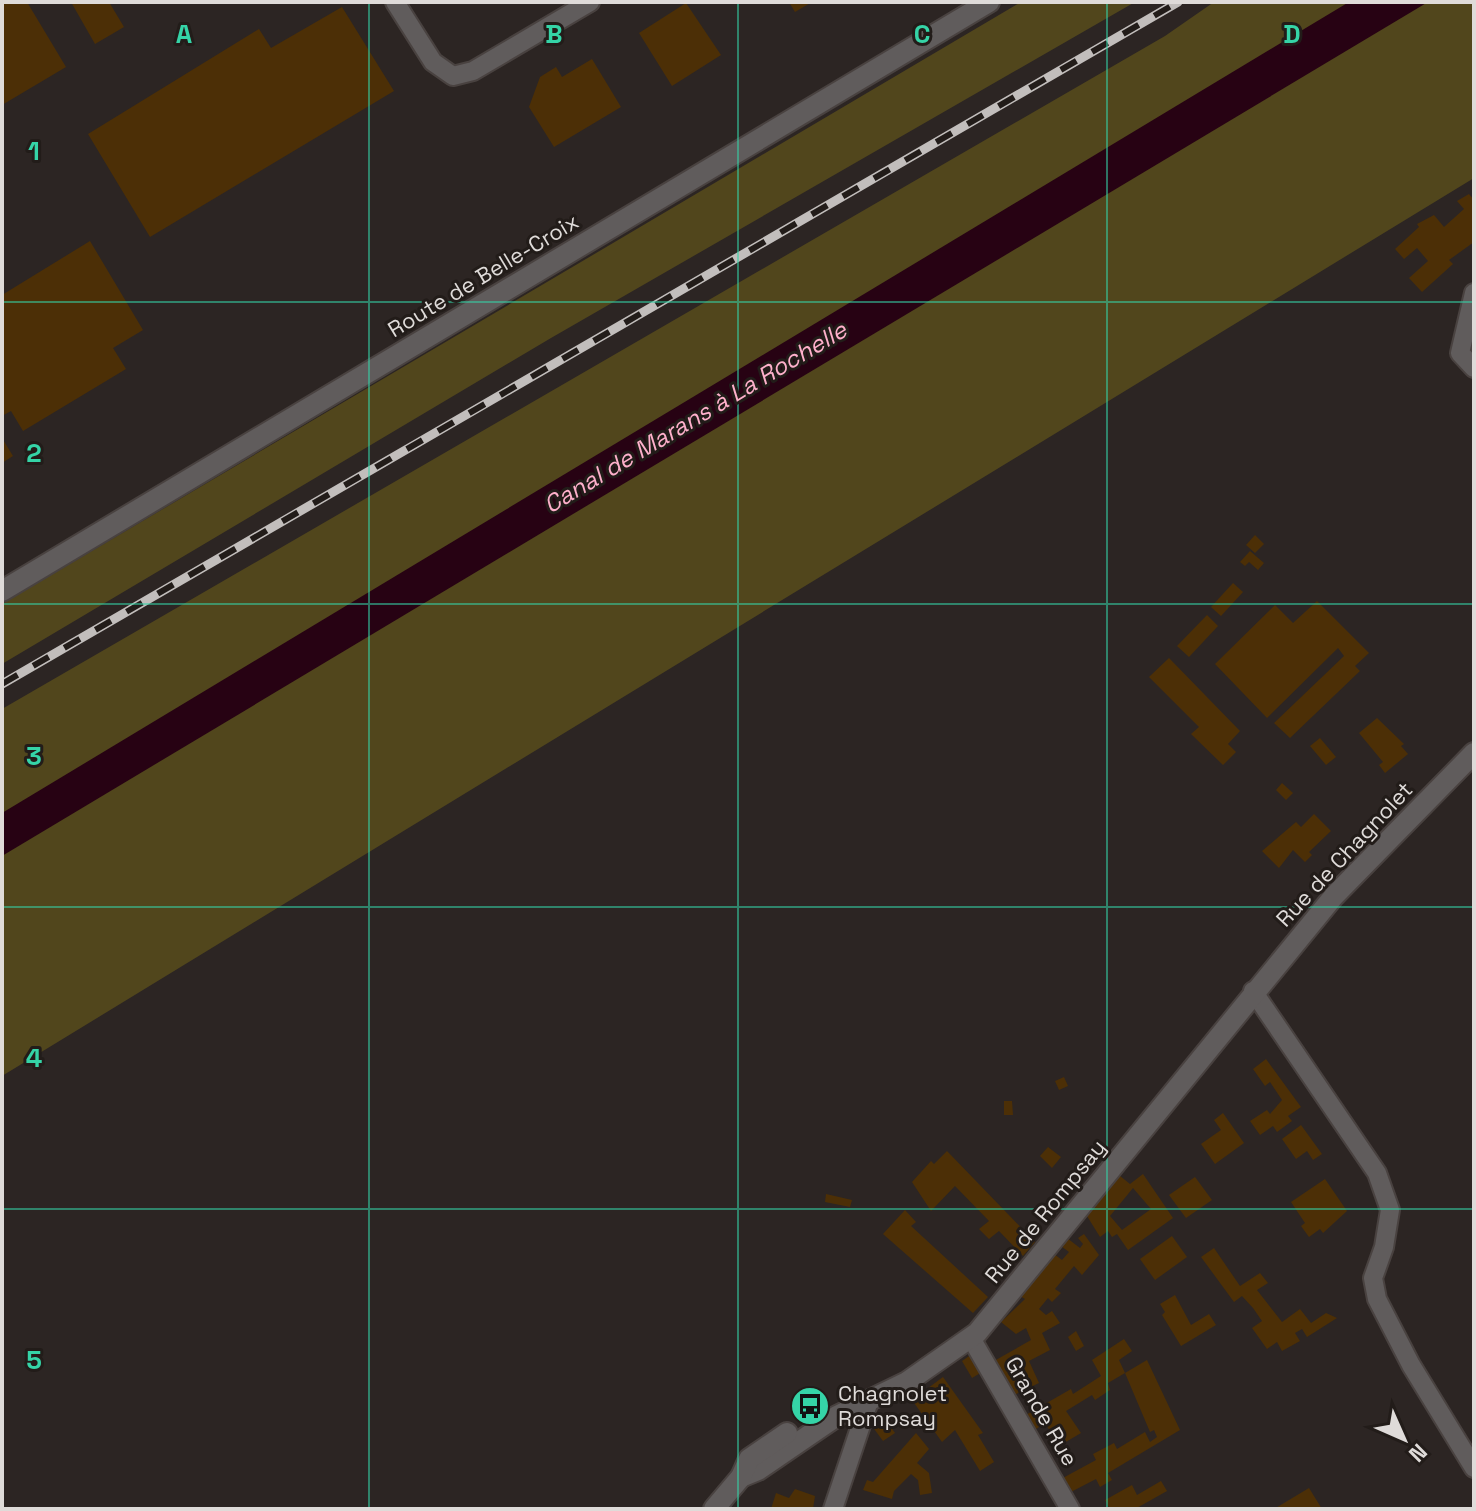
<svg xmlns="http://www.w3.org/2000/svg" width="1476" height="1511" viewBox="0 0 1476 1511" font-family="'Space Grotesk',sans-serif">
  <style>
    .green { fill: #51461c }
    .water { fill: #270213 }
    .building { fill: #4c2f06; fill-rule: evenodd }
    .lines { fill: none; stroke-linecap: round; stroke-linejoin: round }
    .minor-casing { stroke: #494240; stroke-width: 22 }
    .tertiary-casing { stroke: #494240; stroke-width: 24 }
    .minor { stroke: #605c5c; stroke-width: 18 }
    .tertiary { stroke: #605c5c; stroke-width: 20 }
    .rail-casing { stroke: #c2bebc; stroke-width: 9 }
    .rail { stroke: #221c19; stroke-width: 6; stroke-dasharray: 18; stroke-linecap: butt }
    .grid { fill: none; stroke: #35d4a7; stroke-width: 2; stroke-opacity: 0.55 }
    .labels { text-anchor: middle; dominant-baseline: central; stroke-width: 6; stroke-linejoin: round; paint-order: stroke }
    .street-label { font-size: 22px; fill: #dfdbd9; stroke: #221c19 }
    .poi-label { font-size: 22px; fill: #dfdbd9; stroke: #221c19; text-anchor: start }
    .water-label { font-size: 24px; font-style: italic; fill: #feb0cb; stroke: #221c19 }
    .grid-label { font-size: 26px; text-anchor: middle; font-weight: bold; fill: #35d4a7; stroke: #221c19; stroke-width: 6; stroke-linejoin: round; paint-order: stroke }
  </style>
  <rect width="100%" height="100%" fill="#2c2523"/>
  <!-- green -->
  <g class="green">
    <path d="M1021,2H1135L551,338L2,664V604Z"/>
    <path d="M1214,2H1474V178L2,1076V709L1165,36Z"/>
  </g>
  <!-- water -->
  <path class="water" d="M1349,2H1428L2,856V813Z"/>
  <!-- building -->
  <g class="building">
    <path d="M2,2H27L66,67L2,105Z"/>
    <path d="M71,2H109L124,27L95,44Z"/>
    <path d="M789,2H812L795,12Z"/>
    <path d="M686,3L721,55L672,86L639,33Z"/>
    <path d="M342,7L394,91L150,237L88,134L259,29L271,48Z"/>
    <path d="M592,59L621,107L554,147L529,107L540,77L556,67L562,77Z"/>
    <path d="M1469,194L1474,200V242L1449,260L1453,264L1422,292L1409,278L1428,261L1417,248L1404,259L1395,249L1419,227L1417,224L1434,215L1444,227L1464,209L1457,201Z"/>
    <path d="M90,241L143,330L113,348L126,369L23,431L11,411L2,416V295Z"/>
    <path d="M2,438L13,456L2,463Z"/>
    <path d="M1255,535L1264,544L1255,553L1246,545Z"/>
    <path d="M1250,551L1264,563L1258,570L1249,562L1245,566L1240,562Z"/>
    <path d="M1233,583L1243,592L1221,616L1211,607Z"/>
    <path d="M1317,601L1369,653L1355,666L1360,671L1290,738L1274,723L1344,656L1338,648L1267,718L1215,664L1275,605L1293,623Z"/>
    <path d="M1207,615L1218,626L1189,657L1177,646Z"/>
    <path d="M1169,658L1240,731L1228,744L1236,752L1223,765L1191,734L1199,727L1149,677Z"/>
    <path d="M1377,718L1404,744L1401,746L1408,754L1385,773L1379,765L1383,762L1359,733Z"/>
    <path d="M1320,738L1336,757L1326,765L1310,746Z"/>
    <path d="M1282,783L1293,793L1286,800L1276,790Z"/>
    <path d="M1314,814L1331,831L1309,852L1312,855L1305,862L1293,850L1279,868L1262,851L1296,822L1301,827Z"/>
    <path d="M1266,1059L1301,1107L1288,1116L1292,1121L1277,1132L1273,1126L1260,1135L1250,1121L1267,1110L1270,1114L1282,1100L1270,1082L1265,1086L1253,1069Z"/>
    <path d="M1064,1077L1068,1086L1059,1090L1055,1081Z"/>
    <path d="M1004,1101H1012L1013,1115H1004Z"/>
    <path d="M1223,1113L1244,1143L1215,1164L1201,1144L1221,1130L1214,1120Z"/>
    <path d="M1301,1125L1322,1154L1313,1160L1307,1151L1296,1159L1282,1139Z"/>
    <path d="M1048,1147L1061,1157L1052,1168L1040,1156Z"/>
    <path d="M947,1151L1035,1242L1023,1256L999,1231L989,1239L979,1229L989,1221L955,1186L931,1211L912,1182L931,1161L934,1164Z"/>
    <path d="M1143,1174L1173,1218L1128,1250L1117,1234L1112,1237L1108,1231L1100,1237L1087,1216L1120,1176L1130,1184ZM1133,1188L1151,1209L1122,1230L1110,1216Z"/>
    <path d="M1195,1177L1212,1200L1186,1218L1169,1195Z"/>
    <path d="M1325,1179L1347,1211L1323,1233L1320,1229L1309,1237L1301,1226L1305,1223L1291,1202Z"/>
    <path d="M826,1194L852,1200L850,1207L825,1202Z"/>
    <path d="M905,1210L916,1222L911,1226L988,1297L973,1313L883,1234Z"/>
    <path d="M1084,1234L1099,1255L1082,1275L1074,1266L1055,1289L1061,1293L1052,1302L1048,1298L1039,1309L1046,1315L1052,1311L1060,1323L1042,1333L1050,1350L1029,1361L1039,1383L1010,1397L994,1361L1031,1340L1026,1328L1016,1334L1001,1322L1025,1299L1020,1296L1054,1254L1062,1260L1069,1252L1061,1246L1067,1238L1080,1248L1083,1244L1078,1238Z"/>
    <path d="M1172,1236L1187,1257L1155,1280L1140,1259Z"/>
    <path d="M1214,1248L1240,1286L1260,1273L1268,1283L1257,1290L1282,1322L1300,1309L1311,1323L1326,1313L1337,1318L1307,1337L1302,1329L1295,1333L1300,1341L1282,1351L1277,1342L1267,1349L1252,1328L1262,1321L1253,1308L1242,1296L1234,1302L1201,1257Z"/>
    <path d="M1175,1295L1191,1325L1209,1314L1216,1325L1181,1346L1162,1315L1165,1312L1160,1304Z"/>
    <path d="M1076,1331L1084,1346L1076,1351L1068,1337Z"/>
    <path d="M1124,1339L1132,1351L1119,1360L1125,1373L1108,1383L1110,1390L1095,1400L1092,1395L1066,1411L1081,1433L1059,1446L1045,1423L1033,1431L1024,1416L1071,1389L1073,1394L1101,1376L1092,1360Z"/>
    <path d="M972,1354L982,1372L972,1378L962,1361Z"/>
    <path d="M1147,1360L1180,1430L1108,1473L1112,1480L1100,1487L1096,1479L1069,1493L1061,1479L1096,1460L1093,1454L1114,1443L1117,1449L1145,1432L1150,1442L1157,1437L1154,1430L1150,1432L1125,1373Z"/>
    <path d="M943,1377L983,1433L978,1435L994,1462L980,1471L955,1430L942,1442L912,1400Z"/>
    <path d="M883,1416L895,1433L883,1441L869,1422Z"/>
    <path d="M916,1433L929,1449L917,1463L929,1473L932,1493L920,1495L918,1480L911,1474L894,1491L892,1499L863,1490L867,1480L873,1482Z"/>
    <path d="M1161,1481L1167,1491L1135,1509H1110L1105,1500L1132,1485L1137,1495Z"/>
    <path d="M1309,1488L1322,1509H1274Z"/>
    <path d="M795,1489L815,1496L813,1509H771L776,1493L789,1498Z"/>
  </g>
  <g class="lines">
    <!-- minor casing -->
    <g class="minor-casing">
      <g id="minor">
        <path d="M395,2L433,62L453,76L473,71L590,2"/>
        <path d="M1474,293L1460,353L1474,368"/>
        <path d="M1253,991L1377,1173L1390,1210L1384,1247L1373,1278L1377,1299L1411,1365L1474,1468"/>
        <path d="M971,1338L1070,1509"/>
        <path d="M833,1509L869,1401"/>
      </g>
    </g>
    <!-- tertiary casing -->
    <g class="tertiary-casing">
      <g id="tertiary">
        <path d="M2,591L989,2"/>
        <path d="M741,1477L758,1470L837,1416L907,1382L977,1333L1334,896L1474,753"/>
        <path d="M714,1509L741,1477L749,1459L787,1433"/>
      </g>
    </g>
    <!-- minor -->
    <use href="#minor" class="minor"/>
    <!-- tertiary -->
    <use href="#tertiary" class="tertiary"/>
    <!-- rail casing -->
    <g class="rail-casing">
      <path id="rail" d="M2,684L1178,2"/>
    </g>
    <!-- rail -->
    <use href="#rail" class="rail"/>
  </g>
  <!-- grid -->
  <path class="grid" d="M369,2V1509M738,2V1509M1107,2V1509M2,302H1474M2,604H1474M2,907H1474M2,1209H1474"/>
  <!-- icons -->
  <defs>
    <g id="bus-disc" transform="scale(2)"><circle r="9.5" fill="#35d4a7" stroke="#221c19"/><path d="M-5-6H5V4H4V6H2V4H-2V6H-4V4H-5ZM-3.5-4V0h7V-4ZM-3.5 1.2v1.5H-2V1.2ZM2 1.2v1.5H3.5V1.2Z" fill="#111"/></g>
  </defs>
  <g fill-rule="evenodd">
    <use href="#bus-disc" x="810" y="1406"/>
  </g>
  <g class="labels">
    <!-- street labels -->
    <g class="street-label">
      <text transform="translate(483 275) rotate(-31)">Route de Belle-Croix</text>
      <text transform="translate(1344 854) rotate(-47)">Rue de Chagnolet</text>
      <text transform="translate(1045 1211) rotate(-51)">Rue de Rompsay</text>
      <text transform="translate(1042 1411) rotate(60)">Grande Rue</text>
    </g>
    <!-- poi labels -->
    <g class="poi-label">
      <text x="838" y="1393">Chagnolet<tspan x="838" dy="25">Rompsay</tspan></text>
    </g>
    <!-- water labels -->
    <g class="water-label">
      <text transform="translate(695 417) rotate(-31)">Canal de Marans à La Rochelle</text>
    </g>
  </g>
  <g class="grid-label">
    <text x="184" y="43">A</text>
    <text x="554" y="43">B</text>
    <text x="922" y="43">C</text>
    <text x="1292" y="43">D</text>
    <text x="34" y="160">1</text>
    <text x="34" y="462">2</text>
    <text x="34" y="765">3</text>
    <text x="34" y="1067">4</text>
    <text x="34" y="1369">5</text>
  </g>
  <!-- border -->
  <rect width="1476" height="1511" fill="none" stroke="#dfdbd9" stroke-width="8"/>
  <!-- north arrow -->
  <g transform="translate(1404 1439) rotate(135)" stroke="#221c19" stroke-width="6" paint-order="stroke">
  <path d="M0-6L14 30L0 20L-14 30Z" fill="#dfdbd9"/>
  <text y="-12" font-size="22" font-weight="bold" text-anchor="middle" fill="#dfdbd9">N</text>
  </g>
</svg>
